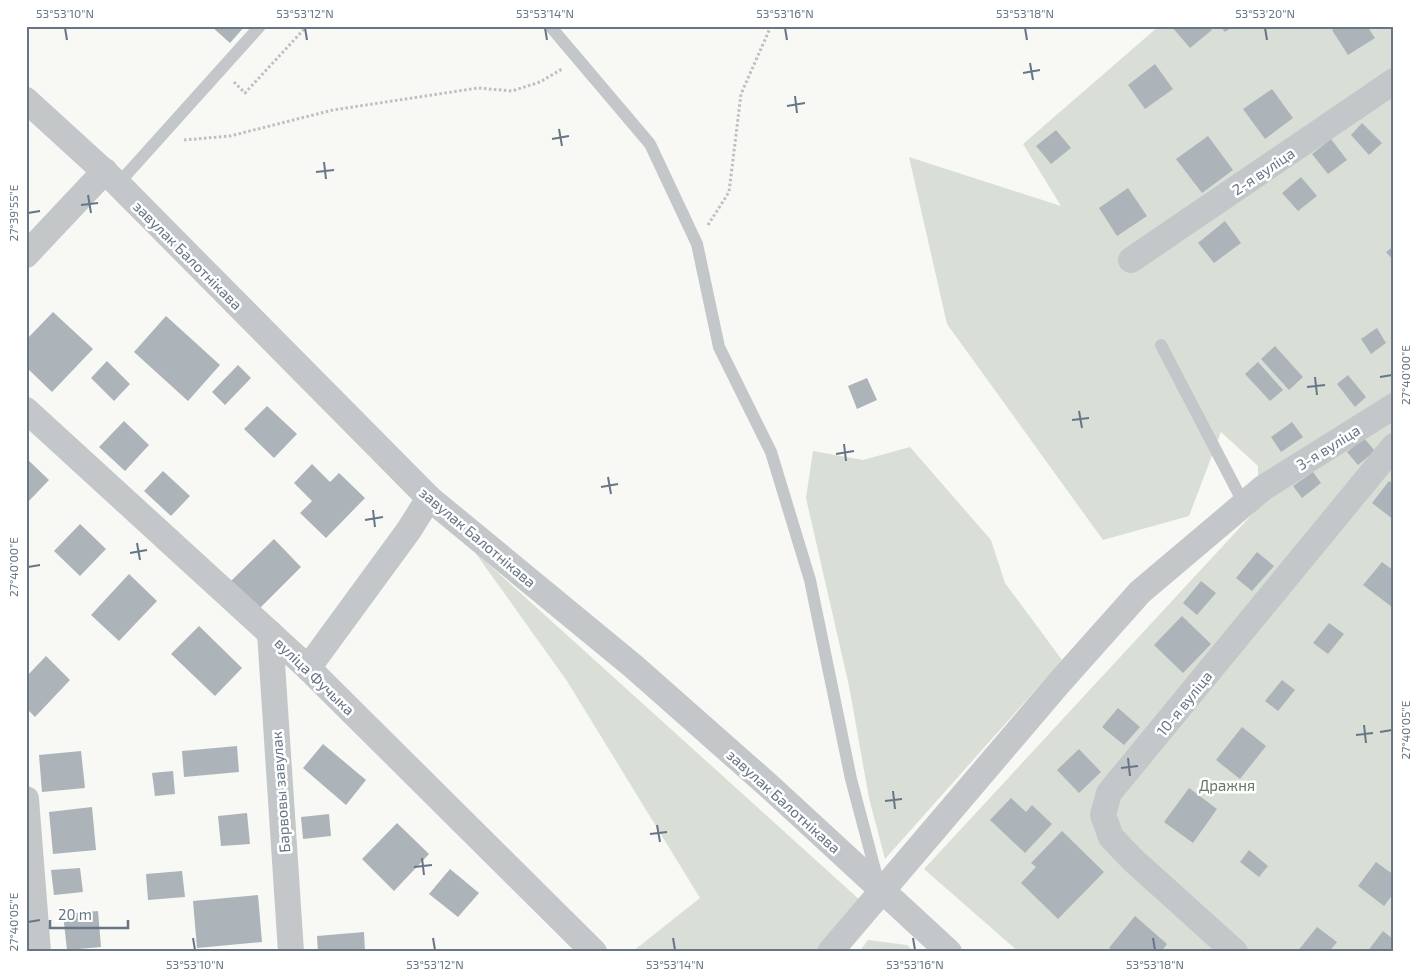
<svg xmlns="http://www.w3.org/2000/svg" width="1420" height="978" viewBox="0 0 1420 978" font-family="'Exo 2',sans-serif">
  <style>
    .green { fill: #d9dfd6 }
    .building { fill: #acb4ba }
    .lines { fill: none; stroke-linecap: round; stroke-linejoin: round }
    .path { stroke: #bdbfc2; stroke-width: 3; stroke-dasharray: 2.5 2.5; stroke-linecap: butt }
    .service { stroke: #c3c7ca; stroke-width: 12 }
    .minor { stroke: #c3c7ca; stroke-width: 26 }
    .ticks { fill: none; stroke: #667686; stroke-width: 2 }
    .labels { text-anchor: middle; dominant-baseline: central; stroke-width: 5; stroke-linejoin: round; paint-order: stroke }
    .street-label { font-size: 15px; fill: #667686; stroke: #fff }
    .park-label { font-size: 15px; fill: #657861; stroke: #fff }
    .neatline { fill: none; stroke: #667686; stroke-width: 2 }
    .ticks-label { font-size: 12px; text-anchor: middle; fill: #667686 }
  </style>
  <rect width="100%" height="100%" fill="#f8f8f5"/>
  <!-- green -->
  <g class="green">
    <path d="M1159,26H1394V952H1019L924,869L1258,508V466L1221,432L1189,516L1103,540L947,324L909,157L1061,206L1023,144Z"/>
    <path d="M910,447L991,540L1005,583L1062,660L885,859L869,798L849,686L806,498L813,451L863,460Z"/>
    <path d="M474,551L861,901L820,952H632L700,898L567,681Z"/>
    <path d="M868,940L907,945L914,952H859Z"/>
  </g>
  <!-- building -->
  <g class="building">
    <path d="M211,26H245L230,43Z"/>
    <path d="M1173,26H1209L1212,30L1190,48L1172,27Z"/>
    <path d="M1220,26H1233L1225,32Z"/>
    <path d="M1338,26H1367L1375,38L1348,55L1332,30Z"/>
    <path d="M1155,64L1173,89L1145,109L1128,85Z"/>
    <path d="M1272,89L1293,118L1265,139L1243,109Z"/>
    <path d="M1362,123L1382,143L1369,155L1351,135Z"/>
    <path d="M1056,130L1071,148L1051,164L1036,146Z"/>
    <path d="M1208,136L1233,170L1202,193L1176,159Z"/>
    <path d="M1331,139L1347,160L1328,174L1312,154Z"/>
    <path d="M1301,177L1317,196L1298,211L1282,193Z"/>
    <path d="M1128,188L1147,216L1117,236L1099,208Z"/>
    <path d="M1225,221L1241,243L1214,263L1198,243Z"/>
    <path d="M1394,246V261L1386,252Z"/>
    <path d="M53,312L93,349L52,392L26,367V340Z"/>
    <path d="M166,316L220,365L188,401L134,352Z"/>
    <path d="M1377,328L1386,343L1371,354L1361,339Z"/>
    <path d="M1275,346L1303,377L1289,390L1261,359Z"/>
    <path d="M107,361L130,384L114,401L91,378Z"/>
    <path d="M1258,362L1283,390L1270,401L1245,374Z"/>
    <path d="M238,365L251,378L225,405L212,392Z"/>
    <path d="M1348,375L1366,397L1355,407L1337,384Z"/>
    <path d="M867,378L877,400L857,409L848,386Z"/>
    <path d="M267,406L297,434L274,458L244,429Z"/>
    <path d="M124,421L149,445L125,471L99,447Z"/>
    <path d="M1292,422L1303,437L1281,452L1271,437Z"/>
    <path d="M1364,438L1375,451L1358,465L1347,452Z"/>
    <path d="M26,458L49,480L26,504Z"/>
    <path d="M312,464L330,482L339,473L365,498L326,538L300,513L312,501L294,483Z"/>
    <path d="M163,471L190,496L171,516L144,491Z"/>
    <path d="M1313,472L1321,483L1302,498L1293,486Z"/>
    <path d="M1389,481L1394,485V520L1372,503Z"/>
    <path d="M80,524L106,549L80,576L54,551Z"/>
    <path d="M274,539L301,567L259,609L231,581Z"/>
    <path d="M1257,552L1274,566L1252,591L1236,578Z"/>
    <path d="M1382,562L1394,571V605L1392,607L1363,585Z"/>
    <path d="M129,574L157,601L119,641L91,615Z"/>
    <path d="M1201,581L1216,593L1197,615L1183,603Z"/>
    <path d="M1182,616L1211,644L1183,673L1154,645Z"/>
    <path d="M1329,623L1344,634L1328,654L1313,643Z"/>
    <path d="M199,626L242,668L215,696L171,654Z"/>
    <path d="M46,656L70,680L35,717L26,708V677Z"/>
    <path d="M1282,680L1295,690L1278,711L1265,701Z"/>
    <path d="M1118,708L1140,727L1124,745L1102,727Z"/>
    <path d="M1242,727L1266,746L1240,779L1216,760Z"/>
    <path d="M323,744L366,780L346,805L303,768Z"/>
    <path d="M237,746L239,772L184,777L182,751Z"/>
    <path d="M1079,749L1101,772L1079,793L1057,770Z"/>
    <path d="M81,751L85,788L42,792L39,755Z"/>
    <path d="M173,771L175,794L155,796L152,773Z"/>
    <path d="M1189,788L1217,809L1193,843L1164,822Z"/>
    <path d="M1011,798L1026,812L1032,805L1052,824L1025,853L990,820Z"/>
    <path d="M92,807L96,850L53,854L49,812Z"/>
    <path d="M247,813L250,844L221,846L218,816Z"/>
    <path d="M329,814L331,836L303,839L301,817Z"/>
    <path d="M397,823L429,854L394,891L362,859Z"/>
    <path d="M1062,831L1104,872L1058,919L1021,883L1036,867L1031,863Z"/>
    <path d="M1249,850L1268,866L1259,877L1240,862Z"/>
    <path d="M1376,862L1394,875V893L1384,906L1358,886Z"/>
    <path d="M80,868L83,892L54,895L51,870Z"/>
    <path d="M450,869L479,893L458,917L429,894Z"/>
    <path d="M182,871L185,897L148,900L146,874Z"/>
    <path d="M258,895L262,942L197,948L193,901Z"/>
    <path d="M98,911L101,947L67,950L63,914Z"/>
    <path d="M1135,916L1167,944L1161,952H1114L1109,948Z"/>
    <path d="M1317,927L1337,942L1329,952H1297Z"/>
    <path d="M1383,931L1394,940V952H1367Z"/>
    <path d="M364,932L365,952H318L317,936Z"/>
  </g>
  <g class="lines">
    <!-- path -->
    <g class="path">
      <path d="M234,82L245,93L307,26"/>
      <path d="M184,140L230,136L333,110L478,88L512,91L540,82L562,69"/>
      <path d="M708,225L729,192L741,94L771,26"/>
    </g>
    <!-- service -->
    <g class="service">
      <path d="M550,26L650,144L697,244L719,347L771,452L810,580L851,779L878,881"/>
      <path d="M118,184L260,26"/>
      <path d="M1161,345L1244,504"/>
    </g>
    <!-- minor -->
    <g class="minor">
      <path d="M26,100L118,184L429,498L633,666L770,787L949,952"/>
      <path d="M26,255L105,171"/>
      <path d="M1131,260L1394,81"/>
      <path d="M26,410L308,668L594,952"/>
      <path d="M270,633L291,952"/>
      <path d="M308,668L409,530L429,498"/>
      <path d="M26,799L38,952"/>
      <path d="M830,952L1058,684L1140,592L1263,488L1394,406"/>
      <path d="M1235,952L1133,860L1111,837L1103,815L1109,793L1394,446"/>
    </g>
  </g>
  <!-- ticks -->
  <path class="ticks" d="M65,28L67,40M305,28L307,40M545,28L547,40M785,28L787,40M1025,28L1027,40M1265,28L1267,40M1030,63L1033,80M1023,73L1040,70M795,96L797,113M787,106L805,103M559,129L562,146M552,139L569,136M324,162L326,179M316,172L334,170M88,195L91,213M81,205L98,203M28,213L40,211M1315,377L1317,395M1380,377L1392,375M1307,387L1325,385M1079,411L1082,428M1072,420L1089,418M844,444L846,461M836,454L854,451M608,477L611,494M601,487L618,484M373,510L375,527M365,520L383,517M137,543L140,560M130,553L147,550M28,567L40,565M1364,725L1366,743M1380,732L1392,730M1356,735L1373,733M1128,758L1130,776M1121,768L1138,766M893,791L895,809M885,801L902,799M657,825L660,842M650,834L667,832M422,858L424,875M414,867L432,865M28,922L40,920M193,938L195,950M433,938L435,950M673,938L675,950M913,938L915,950M1153,938L1155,950"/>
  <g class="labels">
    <!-- street labels -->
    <g class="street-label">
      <text transform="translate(1263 171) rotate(-34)">2-я вуліца</text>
      <text transform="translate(188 255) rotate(45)">завулак Балотнікава</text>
      <text transform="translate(1328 447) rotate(-32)">3-я вуліца</text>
      <text transform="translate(478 537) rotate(40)">завулак Балотнікава</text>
      <text transform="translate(315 676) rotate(44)">вуліца Фучыка</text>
      <text transform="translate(1184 703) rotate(-51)">10-я вуліца</text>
      <text transform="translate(280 792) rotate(-94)">Барвовы завулак</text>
      <text transform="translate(784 801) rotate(42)">завулак Балотнікава</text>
    </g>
    <!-- park labels -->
    <g class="park-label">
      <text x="1227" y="785">Дражня</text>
    </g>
  </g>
  <!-- border -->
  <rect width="1420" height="978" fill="none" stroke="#ffffff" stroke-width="55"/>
  <!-- scale -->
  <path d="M50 920v8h78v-8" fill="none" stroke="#667686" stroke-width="2.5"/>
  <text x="58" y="920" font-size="15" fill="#667686" stroke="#ffffff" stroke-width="4" paint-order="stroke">20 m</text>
  <rect x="28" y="28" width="1364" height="922" class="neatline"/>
  <g class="ticks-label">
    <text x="65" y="18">53°53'10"N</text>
    <text x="305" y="18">53°53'12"N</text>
    <text x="545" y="18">53°53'14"N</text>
    <text x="785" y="18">53°53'16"N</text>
    <text x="1025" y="18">53°53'18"N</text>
    <text x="1265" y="18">53°53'20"N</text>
    <text transform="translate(14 213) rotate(-90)" y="4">27°39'55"E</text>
    <text transform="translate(1406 375) rotate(-90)" y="4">27°40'00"E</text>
    <text transform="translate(14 567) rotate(-90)" y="4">27°40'00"E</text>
    <text transform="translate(1406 730) rotate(-90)" y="4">27°40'05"E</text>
    <text transform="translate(14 922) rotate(-90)" y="4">27°40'05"E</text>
    <text x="195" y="969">53°53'10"N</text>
    <text x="435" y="969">53°53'12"N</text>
    <text x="675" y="969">53°53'14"N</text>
    <text x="915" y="969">53°53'16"N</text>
    <text x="1155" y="969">53°53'18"N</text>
  </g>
</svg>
